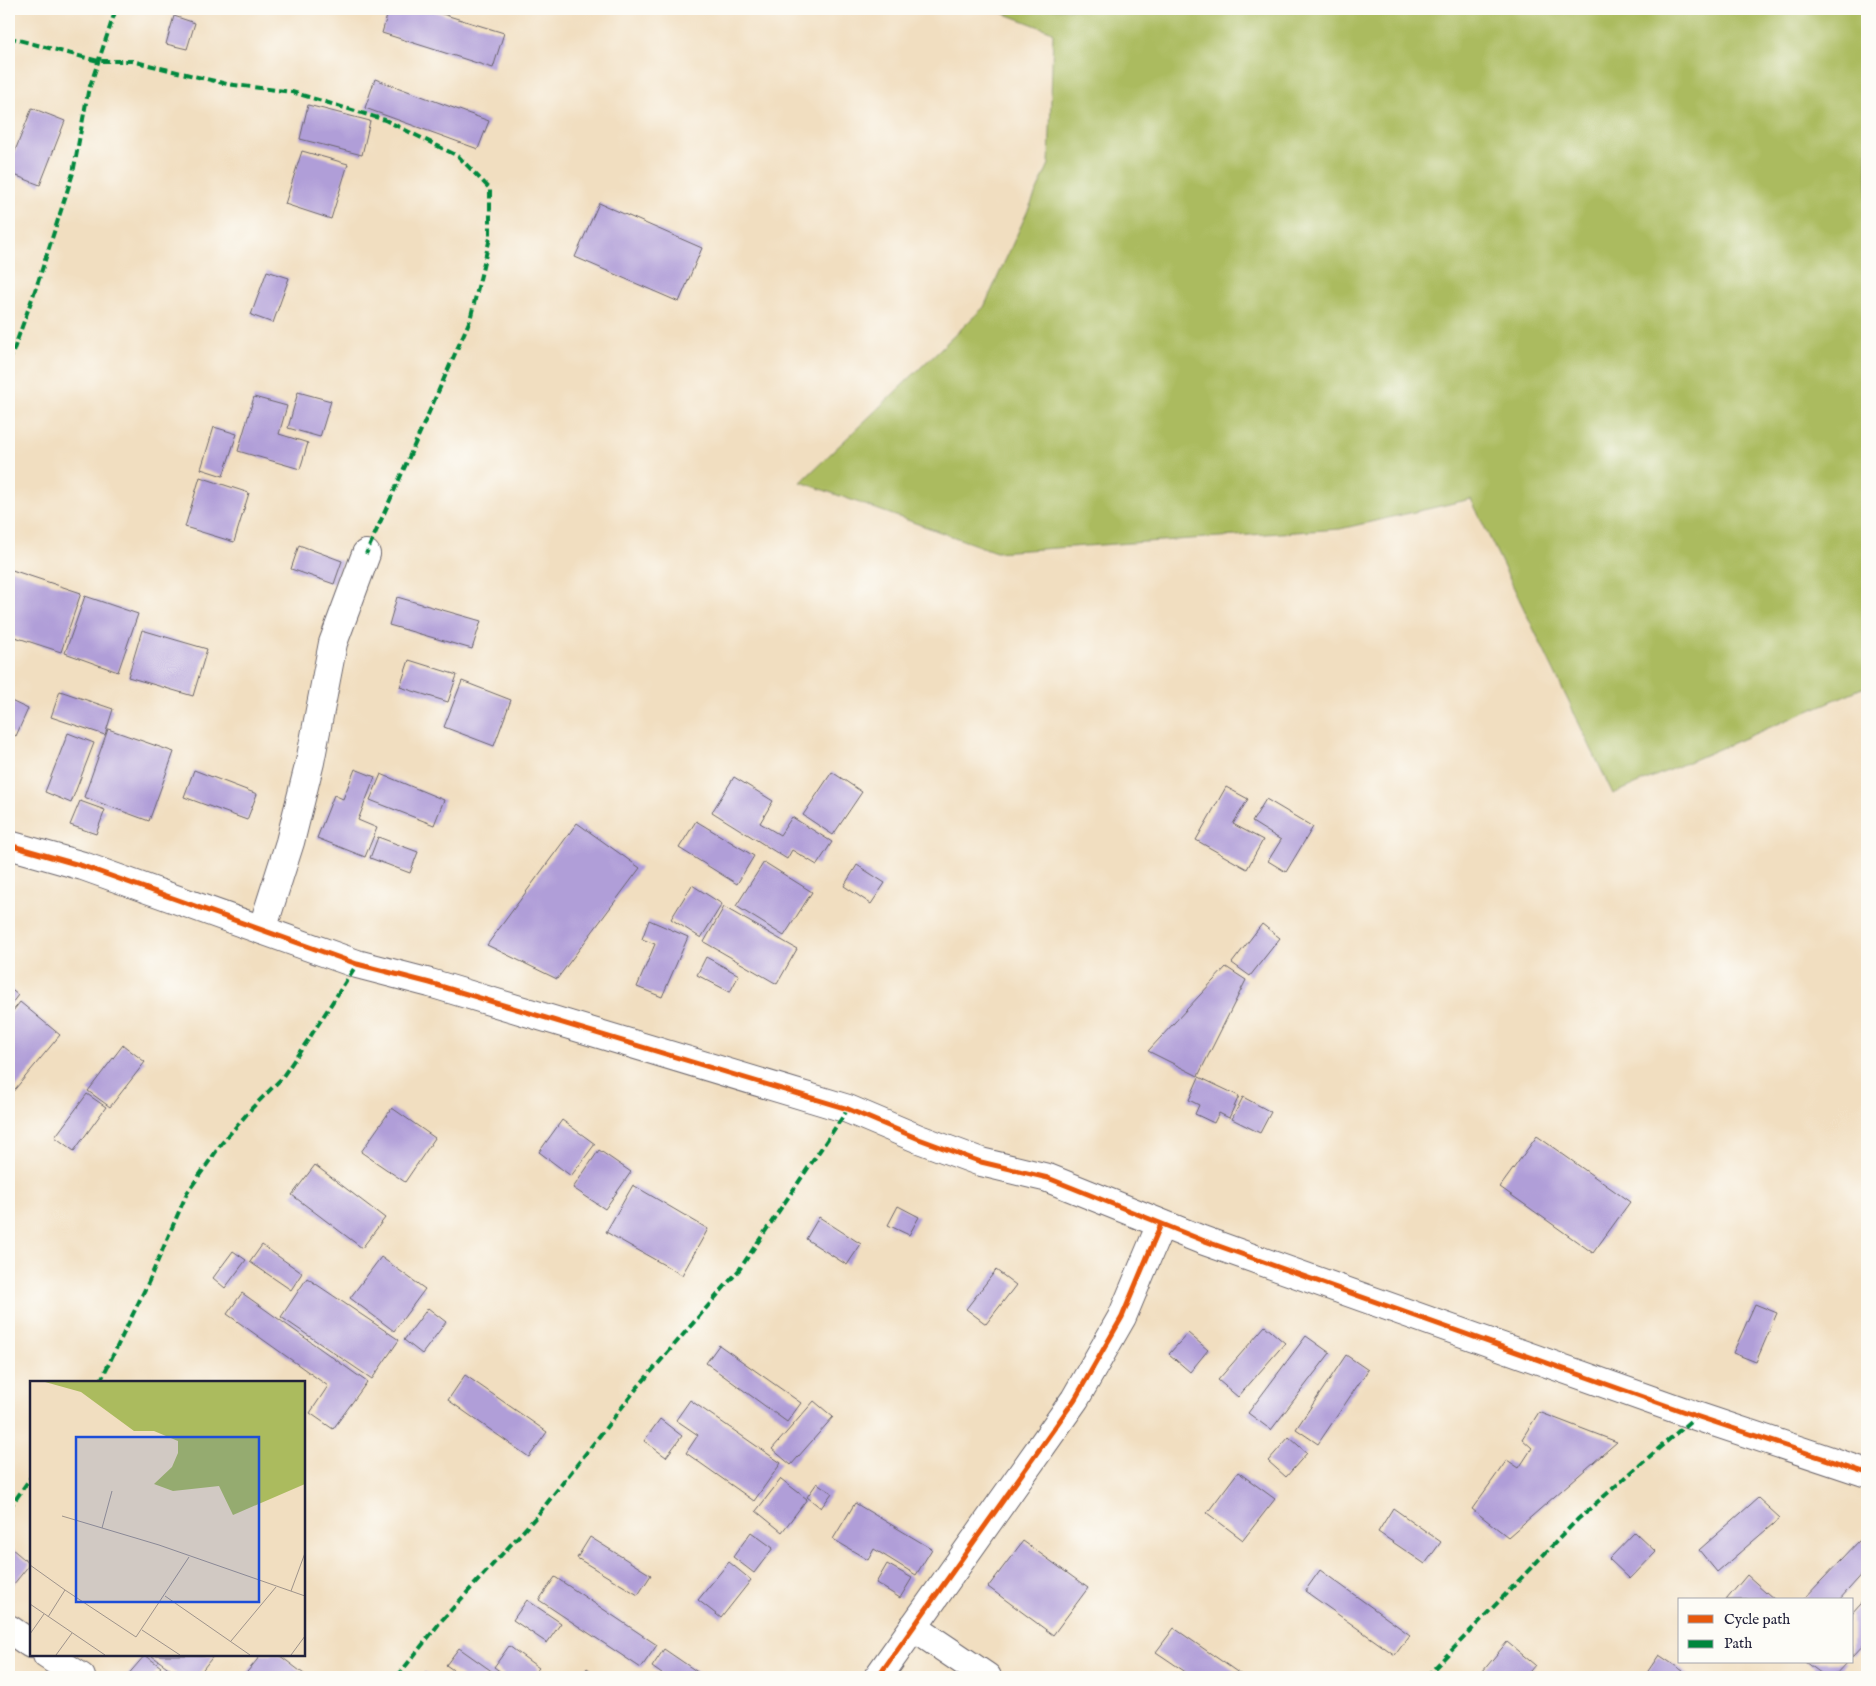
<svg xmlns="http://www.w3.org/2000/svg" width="1876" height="1686" viewBox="0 0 1876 1686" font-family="'IM FELL English',serif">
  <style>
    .green { fill: #abbb5e; stroke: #666e4c }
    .building { fill: #b09ed8 }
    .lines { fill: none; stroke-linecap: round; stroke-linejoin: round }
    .minor-casing { stroke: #6a646a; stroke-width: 30 }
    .minor { stroke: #fff; stroke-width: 28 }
    .quiet { stroke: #00873e; stroke-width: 4; stroke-dasharray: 8 4; stroke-linecap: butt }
    .cycleway-casing { stroke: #fdfcf7; stroke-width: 8 }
    .cycleway { stroke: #e8590c; stroke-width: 5 }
    .inset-road { fill: none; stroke: #9e938b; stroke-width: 1 }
    .view { fill: #1d4ed8; fill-opacity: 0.15; stroke: #1d4ed8; stroke-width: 2.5 }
    .inset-edge { fill: none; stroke: #22223b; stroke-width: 2.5 }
  </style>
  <rect width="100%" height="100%" fill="#fdfcf7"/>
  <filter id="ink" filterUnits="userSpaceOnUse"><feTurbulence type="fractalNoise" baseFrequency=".02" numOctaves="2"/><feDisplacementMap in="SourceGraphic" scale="10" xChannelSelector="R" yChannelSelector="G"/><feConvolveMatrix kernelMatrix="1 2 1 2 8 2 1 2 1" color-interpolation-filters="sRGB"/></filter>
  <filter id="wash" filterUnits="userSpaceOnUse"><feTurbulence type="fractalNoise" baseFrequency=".0096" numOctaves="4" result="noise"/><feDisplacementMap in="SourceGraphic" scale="20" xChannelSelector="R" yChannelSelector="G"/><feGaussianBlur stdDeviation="1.12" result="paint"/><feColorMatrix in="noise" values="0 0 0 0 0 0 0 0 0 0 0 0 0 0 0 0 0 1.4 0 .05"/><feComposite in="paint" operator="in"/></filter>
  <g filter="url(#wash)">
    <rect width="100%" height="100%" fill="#f1dec0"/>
    <!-- green -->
    <path class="green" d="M992,9H1867V686L1613,794L1471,499L1340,529L996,552L801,482L984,307L1049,164L1053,32Z"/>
    <g id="blocks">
      <!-- building -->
      <g class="building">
        <path d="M389,9H426L504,33L493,68L382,33Z"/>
        <path d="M174,16L195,23L187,49L166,44Z"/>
        <path d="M375,79L489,121L478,149L365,108Z"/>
        <path d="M308,105L370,121L362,155L300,139Z"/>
        <path d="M32,108L65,121L40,185L9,173V166Z"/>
        <path d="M302,151L348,164L331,219L285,204Z"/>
        <path d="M599,203L702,248L679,302L575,257Z"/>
        <path d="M267,271L289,278L273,323L251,315Z"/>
        <path d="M298,392L331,401L320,437L288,428Z"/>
        <path d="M254,397L287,406L279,434L308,443L300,469L238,451Z"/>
        <path d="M214,427L237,434L223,476L201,469Z"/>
        <path d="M200,477L249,493L234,542L185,527Z"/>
        <path d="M299,545L342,561L334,584L291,569Z"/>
        <path d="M9,569L81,593L61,652L9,635Z"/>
        <path d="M85,596L138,614L118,672L65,653Z"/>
        <path d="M397,597L481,621L472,649L389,625Z"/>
        <path d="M142,630L207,649L193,696L128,677Z"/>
        <path d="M409,660L457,675L448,702L400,687Z"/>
        <path d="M462,681L511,700L494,746L444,727Z"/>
        <path d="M60,691L113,709L105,735L51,717Z"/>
        <path d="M9,700L28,709L16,736L9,732Z"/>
        <path d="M108,729L174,752L149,821L84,797Z"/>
        <path d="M68,733L94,743L71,803L45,792Z"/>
        <path d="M355,769L375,777L358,820L377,828L365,857L317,838L334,795L343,799Z"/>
        <path d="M194,770L257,794L247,820L184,797Z"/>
        <path d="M832,772L862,792L833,835L803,815Z"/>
        <path d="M381,774L444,800L434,825L370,800Z"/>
        <path d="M734,777L773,801L760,823L780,835L792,817L832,842L817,865L792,850L787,859L712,812Z"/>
        <path d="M1226,787L1248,799L1233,824L1263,840L1247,869L1196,840Z"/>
        <path d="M1266,799L1313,827L1286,872L1268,861L1281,840L1252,822Z"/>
        <path d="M80,801L105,810L96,834L70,825Z"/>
        <path d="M696,821L754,856L737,884L679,848Z"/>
        <path d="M577,823L640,868L557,979L487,945Z"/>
        <path d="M378,837L418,852L410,873L370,858Z"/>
        <path d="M764,862L812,892L784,936L736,906Z"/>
        <path d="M857,865L885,883L871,904L844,886Z"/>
        <path d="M692,885L722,904L701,938L671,919Z"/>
        <path d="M724,907L797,949L777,984L704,942Z"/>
        <path d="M649,920L688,937L662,997L637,987L655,944L642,939Z"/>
        <path d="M1262,924L1280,938L1250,976L1232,963Z"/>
        <path d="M706,957L739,975L730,992L697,975Z"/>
        <path d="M1226,967L1246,980L1198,1076L1148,1051Z"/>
        <path d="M9,988L18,995L9,1007Z"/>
        <path d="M20,1002L60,1035L11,1094L9,1092V1016Z"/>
        <path d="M123,1045L145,1062L110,1107L88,1091Z"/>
        <path d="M1199,1077L1239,1096L1229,1118L1219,1113L1214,1123L1195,1114L1199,1105L1189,1100Z"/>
        <path d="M87,1094L106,1107L74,1151L55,1137Z"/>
        <path d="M1243,1097L1271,1112L1260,1133L1232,1119Z"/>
        <path d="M392,1108L435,1138L405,1182L361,1152Z"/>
        <path d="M562,1120L595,1144L571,1176L539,1152Z"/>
        <path d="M1537,1136L1630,1202L1593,1253L1500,1187Z"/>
        <path d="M599,1150L631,1172L605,1209L573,1188Z"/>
        <path d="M315,1165L385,1218L362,1248L292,1195Z"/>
        <path d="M633,1185L708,1229L682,1275L606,1232Z"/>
        <path d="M898,1206L919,1217L909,1235L888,1225Z"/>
        <path d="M819,1217L861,1244L847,1265L806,1239Z"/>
        <path d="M262,1245L302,1273L291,1290L250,1262Z"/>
        <path d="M233,1251L246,1260L225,1288L213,1278Z"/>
        <path d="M381,1257L425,1289L394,1331L350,1298Z"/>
        <path d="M996,1270L1016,1285L986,1324L966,1309Z"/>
        <path d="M307,1278L399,1340L372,1379L281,1317Z"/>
        <path d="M242,1293L367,1382L333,1429L310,1413L328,1386L227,1314Z"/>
        <path d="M1755,1304L1777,1313L1756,1362L1733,1353Z"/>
        <path d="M428,1308L446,1322L422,1354L404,1340Z"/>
        <path d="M1265,1326L1285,1343L1238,1397L1218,1380Z"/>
        <path d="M1188,1333L1208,1350L1190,1372L1169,1354Z"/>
        <path d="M1306,1336L1330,1353L1271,1430L1248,1413Z"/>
        <path d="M719,1345L801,1403L787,1422L706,1363Z"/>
        <path d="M1346,1355L1368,1370L1318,1444L1296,1429Z"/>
        <path d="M465,1375L547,1432L529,1457L448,1400Z"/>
        <path d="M690,1400L781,1463L754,1501L686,1453L698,1435L676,1420Z"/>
        <path d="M814,1401L833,1417L791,1465L772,1449Z"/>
        <path d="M1539,1412L1617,1442L1508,1537L1472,1509L1507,1460L1519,1468L1532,1448L1522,1439Z"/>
        <path d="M660,1419L682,1436L666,1457L644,1441Z"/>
        <path d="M1289,1437L1307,1453L1286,1477L1268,1461Z"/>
        <path d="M1238,1472L1275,1499L1243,1540L1207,1513Z"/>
        <path d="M781,1479L807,1499L782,1532L756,1511Z"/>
        <path d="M817,1483L832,1493L821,1508L807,1497Z"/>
        <path d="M1758,1498L1780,1518L1717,1572L1699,1550Z"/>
        <path d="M855,1503L932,1549L916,1575L874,1549L868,1560L833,1539Z"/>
        <path d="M1393,1508L1441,1542L1425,1564L1378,1532Z"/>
        <path d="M751,1532L773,1548L754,1573L733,1557Z"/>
        <path d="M1635,1532L1656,1552L1630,1579L1609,1559Z"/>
        <path d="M590,1537L651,1575L638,1595L577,1558Z"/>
        <path d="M1860,1540L1867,1546V1569L1839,1600H1803Z"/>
        <path d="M1023,1541L1088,1588L1053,1635L988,1587Z"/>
        <path d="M11,1548L30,1564L9,1590V1551Z"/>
        <path d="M729,1562L751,1580L721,1618L698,1600Z"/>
        <path d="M887,1564L912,1578L900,1598L876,1583Z"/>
        <path d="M1320,1570L1410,1635L1395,1655L1305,1591Z"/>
        <path d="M1747,1575L1775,1600H1726Z"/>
        <path d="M555,1577L657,1645L641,1668L539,1600Z"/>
        <path d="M1867,1596V1641L1852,1657V1613Z"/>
        <path d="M527,1600L561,1623L547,1643L513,1620Z"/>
        <path d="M1174,1628L1243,1676L1242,1677H1193L1156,1652Z"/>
        <path d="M1507,1642L1535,1665L1525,1677H1478Z"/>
        <path d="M509,1646L539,1668L531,1677H508L494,1667Z"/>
        <path d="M459,1648L500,1677H463L446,1665Z"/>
        <path d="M664,1649L699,1673L696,1677H666L652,1667Z"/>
        <path d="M145,1655L161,1667L152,1677H126Z"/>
        <path d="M152,1655H214L197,1677H181L152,1656Z"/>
        <path d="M261,1655H279L308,1677H243Z"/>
        <path d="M1659,1655L1692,1677H1644Z"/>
        <path d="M1806,1662H1847L1833,1677H1826Z"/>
        <path d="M587,1668L600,1677H581Z"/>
        <path d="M165,1671L172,1677H160Z"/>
        <path d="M425,1672L434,1677H421Z"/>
      </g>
    </g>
  </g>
  <g filter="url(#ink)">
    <use href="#blocks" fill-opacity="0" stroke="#6a646a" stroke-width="1"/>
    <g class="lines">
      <!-- minor casing -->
      <g class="minor-casing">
        <g id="minor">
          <path d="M9,845L83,866L357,964L430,983L848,1109L919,1139L981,1162L1048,1178L1202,1240L1696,1416L1867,1473"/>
          <path d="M262,930L290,842L310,762L333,643L366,554"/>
          <path d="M913,1627L987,1677"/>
          <path d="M9,1629L31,1644"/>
          <path d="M47,1655L81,1677"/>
          <path d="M878,1677L1075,1399L1122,1317L1161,1224"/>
        </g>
      </g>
      <!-- minor -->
      <use href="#minor" class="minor"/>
      <!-- quiet -->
      <g class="quiet">
        <path d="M9,40L11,38L98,61H132L227,84L292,92L385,120L458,156L490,189V238L470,320L366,554"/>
        <path d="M9,363L38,282L73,173L88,92L116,9"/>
        <path d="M100,1382L149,1281L187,1193L222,1143L252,1108L281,1079L310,1037L357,964"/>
        <path d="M9,1509L31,1477"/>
        <path d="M397,1677L442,1620L536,1517L637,1388L739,1270L848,1109"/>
        <path d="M1426,1677L1578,1519L1696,1416"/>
      </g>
      <!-- cycleway casing -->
      <g class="cycleway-casing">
        <g id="cycleway">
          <path d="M9,845L83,866L357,964L430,983L848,1109L919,1139L981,1162L1048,1178L1202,1240L1696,1416L1867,1473"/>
          <path d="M878,1677L1075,1399L1122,1317L1161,1224"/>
        </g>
      </g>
      <!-- cycleway -->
      <use href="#cycleway" class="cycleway"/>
    </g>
  </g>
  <!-- overview -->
  <g transform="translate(30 1381)">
    <rect width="275" height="275" fill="#f1dec0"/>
    <path d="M15,1H275V103L203,134L189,105L143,110L124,103L142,86L148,72V60L124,50H104L51,11Z" fill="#abbb5e"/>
    <path class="inset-road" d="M32,135L129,164L275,215M72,147L82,110M0,184L35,209L18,236M35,209L106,256L159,176M261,210L275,172M135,215L220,274M0,223L75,274M112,249L150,274M0,253L14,233M201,260L246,206M26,274L42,252M261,274L275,255"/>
    <path class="view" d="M46,56H229V221H46Z"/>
    <rect width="275" height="275" class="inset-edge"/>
  </g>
  <!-- margin -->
  <rect width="1876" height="1686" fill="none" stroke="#fdfcf7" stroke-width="30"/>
  <!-- legend -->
  <rect x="1678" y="1598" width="175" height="65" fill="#fdfcf7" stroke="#a5a5ac"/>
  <rect x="1688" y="1615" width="25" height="8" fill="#e8590c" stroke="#a5a5ac"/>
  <text x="1724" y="1624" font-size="15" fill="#22223b">Cycle path</text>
  <rect x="1688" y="1640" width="25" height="8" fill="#00873e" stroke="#a5a5ac"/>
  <text x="1724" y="1648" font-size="15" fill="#22223b">Path</text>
</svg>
